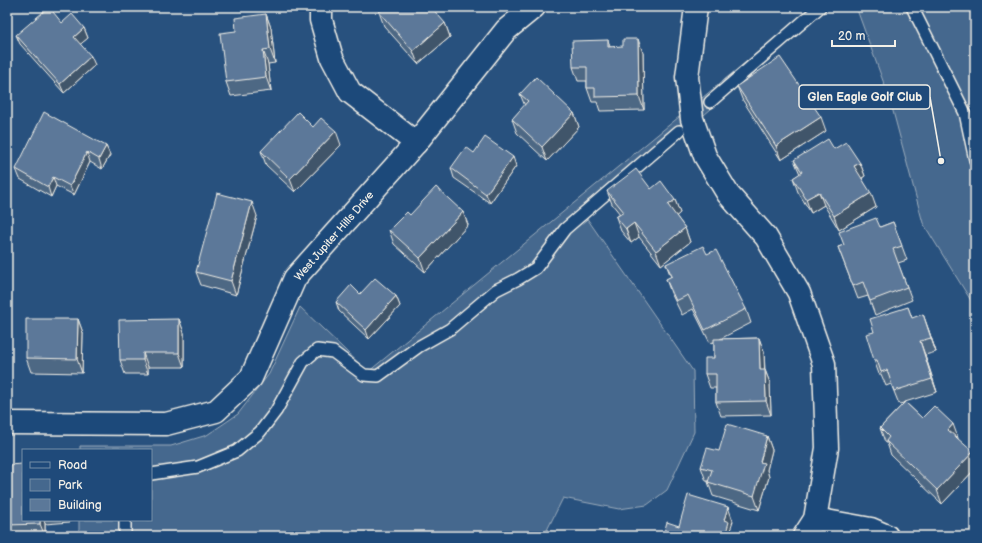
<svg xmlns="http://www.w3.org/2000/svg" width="982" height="543" viewBox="0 0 982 543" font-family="'Balsamiq Sans',sans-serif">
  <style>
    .green { fill: #45688e; stroke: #9cacbb }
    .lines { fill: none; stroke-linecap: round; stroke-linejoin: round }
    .lane-casing { stroke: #f4f1e8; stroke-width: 14 }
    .street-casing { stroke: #f4f1e8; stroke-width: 25 }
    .lane { stroke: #1f4a7a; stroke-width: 11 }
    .street { stroke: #1f4a7a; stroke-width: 22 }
    .wall { fill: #4e6784; stroke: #f4f1e8 }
    .shaded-wall { fill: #40546b; stroke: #f4f1e8 }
    .building { fill: #5b7899; stroke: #f4f1e8 }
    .labels { text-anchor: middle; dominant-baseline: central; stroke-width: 3; stroke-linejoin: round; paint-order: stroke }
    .street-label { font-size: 11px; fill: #f4f1e8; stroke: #1f4a7a }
    .leader { fill: none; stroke: #f4f1e8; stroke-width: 1.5 }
    .callout-dot { fill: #f4f1e8; stroke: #1f4a7a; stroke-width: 1.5 }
    .callout { fill: #1f4a7a; stroke: #f4f1e8; stroke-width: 1.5 }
    .callout-label { font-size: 12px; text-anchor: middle; font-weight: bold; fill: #f4f1e8 }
  </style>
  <rect width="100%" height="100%" fill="#28517e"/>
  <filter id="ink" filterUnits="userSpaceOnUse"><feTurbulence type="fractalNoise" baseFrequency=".025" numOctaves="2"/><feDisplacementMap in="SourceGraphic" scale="8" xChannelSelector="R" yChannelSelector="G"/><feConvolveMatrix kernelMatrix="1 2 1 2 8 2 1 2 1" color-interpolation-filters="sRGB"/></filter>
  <g filter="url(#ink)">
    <!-- green -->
    <g class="green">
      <path d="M813,7H829L586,217L693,371L694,432L667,490L647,505L619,509L563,498L544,536H79V520H151V450H80V446H171L207,435L238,414L269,374L300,307L368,372Z"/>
      <path d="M856,7H975V307L923,223L890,100Z"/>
    </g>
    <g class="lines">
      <!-- lane casing -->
      <g class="lane-casing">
        <g id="lane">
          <path d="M912,7L965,113L975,160"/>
          <path d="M710,102L820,7"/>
          <path d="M151,474L198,467L237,451L260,432L276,411L303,362L317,350L333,352L364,375L378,376L418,347L450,329L496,290L518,279L536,268L565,229L679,131"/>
          <path d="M125,520V536"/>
        </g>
      </g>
      <!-- street casing -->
      <g class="street-casing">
        <g id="street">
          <path d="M321,7V20L332,58L350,92L416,143"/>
          <path d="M696,7L687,77L692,119L705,156L728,194L766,237L799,293L824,364L827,448L815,519L804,536"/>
          <path d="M7,423L166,424L216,411L251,378L295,278L416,143L506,30L534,7"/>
          <path d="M815,519L871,529L887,536"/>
        </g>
      </g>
      <!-- lane -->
      <use href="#lane" class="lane"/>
      <!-- street -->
      <use href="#street" class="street"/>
    </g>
    <!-- wall -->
    <g class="wall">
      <path d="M229,7H269V8L230,9Z"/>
      <path d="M379,12L445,23L450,37L418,64L384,26Z"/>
      <path d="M266,14L271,28L275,63L268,64L271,91L231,96L226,82L236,31Z"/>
      <path d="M62,23L84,28L88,38L80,44L95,65L64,93L20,44L16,35Z"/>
      <path d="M608,40L610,47L643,53L644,110L600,111L597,102H592L587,88V81H578L573,67Z"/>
      <path d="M737,86L826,131L781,160L742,99Z"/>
      <path d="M520,94L574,113L579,127L547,161L517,133L512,119L525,106Z"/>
      <path d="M313,127L341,145L295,192L266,165L261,151Z"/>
      <path d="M106,146L110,155L102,169L90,162L74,195L56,186L51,197L20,179L16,169Z"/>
      <path d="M834,149L860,163L865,176L862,178L876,207L839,230L824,205L811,213L798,192L793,178L800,174L794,160Z"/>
      <path d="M474,153L516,166L490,203L454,178L451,168Z"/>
      <path d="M651,189L675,200L680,213L676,216L685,228L690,242L661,265L639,237L631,243L621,231L616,217L620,214L612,204L607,191Z"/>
      <path d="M463,212L468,225L425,272L394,244L389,230L410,215Z"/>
      <path d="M257,216L236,295L201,285L196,272Z"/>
      <path d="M893,222L907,260L898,263L912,300L875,315L868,296L858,299L838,247L844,245L880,227Z"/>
      <path d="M707,254L746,309L751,323L720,339L759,338L764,352L765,370L770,383L771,415L721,416L716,402V388H710L705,374L714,358V342L710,343L693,309L682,315L671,293L666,279L671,277L666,264Z"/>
      <path d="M360,294L396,296L400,306L369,339L339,311L336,302Z"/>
      <path d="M908,307L912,318L928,328L936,352L925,355L937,392L905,402L922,418L958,438V439L975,459V469L942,504L891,455L887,443L885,442L880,428L904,403L899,404L891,384L886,386L881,374H879L874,360Z"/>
      <path d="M78,319L83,333L82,373L31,372L26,358Z"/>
      <path d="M179,319L184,333V367H148V374H125L120,360Z"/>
      <path d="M767,436L772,450L767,470L769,477L759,510L713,496L708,482V481H706L701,467L719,451Z"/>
      <path d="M7,465L23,520H70V522L45,524V536H9L7,531Z"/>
    </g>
    <!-- shaded-wall -->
    <g class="shaded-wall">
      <path d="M266,14L271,28L275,63L270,49Z"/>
      <path d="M445,23L450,37L418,64L413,51Z"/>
      <path d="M84,28L88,38L77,47L74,37Z"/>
      <path d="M638,39L643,53L644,110L639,96Z"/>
      <path d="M263,50L268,64L271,91L266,77Z"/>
      <path d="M91,56L95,65L64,93L60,84Z"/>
      <path d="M574,113L579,127L547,161L542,147Z"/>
      <path d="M821,117L826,131L781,160L776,146Z"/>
      <path d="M336,131L341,145L295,192L290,179Z"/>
      <path d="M106,146L110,155L102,169L99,159Z"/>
      <path d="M87,152L90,162L74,195L70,186Z"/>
      <path d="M513,157L516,166L490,203L486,194Z"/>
      <path d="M860,163L865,176L859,180L854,166Z"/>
      <path d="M53,177L56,186L51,197L48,187Z"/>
      <path d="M819,192L824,205L811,213L806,199Z"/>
      <path d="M871,193L876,207L839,230L834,216Z"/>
      <path d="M675,200L680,213L673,219L668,205Z"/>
      <path d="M252,202L257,216L236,295L231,281Z"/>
      <path d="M463,212L468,225L425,272L420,258Z"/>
      <path d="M634,223L639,237L631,243L626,229Z"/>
      <path d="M685,228L690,242L661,265L656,251Z"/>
      <path d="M396,296L400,306L369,339L366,330Z"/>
      <path d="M923,314L928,328L936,352L931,338Z"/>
      <path d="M78,319L83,333L82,373L77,359Z"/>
      <path d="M179,319L184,333V367L179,353Z"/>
      <path d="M759,338L764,352L765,383L760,370Z"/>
      <path d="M920,341L925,355L937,392L932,379Z"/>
      <path d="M143,353L148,367V374L143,360Z"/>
      <path d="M765,370L770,383L771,415L766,401Z"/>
      <path d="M953,424L958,438L953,443L948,430Z"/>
      <path d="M767,436L772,450L767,470L769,477L759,510L754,496L760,462Z"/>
      <path d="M973,452L975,459V469L942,504L937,490Z"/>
      <path d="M728,507L733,521L731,527L734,536H725L724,520Z"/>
      <path d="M40,520H44L45,524V536L40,524Z"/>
    </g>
    <!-- building -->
    <g class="building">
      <path d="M49,7L62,23L72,14L84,28L74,37L91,56L60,84L16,35Z"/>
      <path d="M385,7H431L445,23L413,51L379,12Z"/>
      <path d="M266,14L270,49L263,50L266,77L226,82L220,33L236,31L235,18Z"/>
      <path d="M623,39H638L639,96L595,97V88H587V67H573L572,41L608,40V47L623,46Z"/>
      <path d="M780,57L821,117L776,146L737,86Z"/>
      <path d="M536,77L574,113L542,147L512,119L528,101L520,94Z"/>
      <path d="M44,112L106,146L99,159L87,152L70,186L53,177L48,187L16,169Z"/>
      <path d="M298,112L313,127L321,118L336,131L290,179L261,151Z"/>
      <path d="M485,137L513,157L486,194L451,168L466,147L474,153Z"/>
      <path d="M828,139L834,149L846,142L860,163L854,166L871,193L834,216L819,192L806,199L793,178L802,172L794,160Z"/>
      <path d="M636,169L651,189L661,181L675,200L668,205L685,228L656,251L634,223L626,229L616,217L624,212L607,191Z"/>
      <path d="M436,187L463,212L420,258L389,230L407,212L410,215Z"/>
      <path d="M217,193L252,202L231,281L196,272Z"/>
      <path d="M876,218L880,227L893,222L902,246L893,249L907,287L870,301L863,282L853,286L838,247L844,245L839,232Z"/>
      <path d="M703,246L707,254L716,250L746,309L705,330L688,295L676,301L666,279L672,276L666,264Z"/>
      <path d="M375,278L396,296L366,330L336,302L351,285L360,294Z"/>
      <path d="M908,307L912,318L923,314L931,338L920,341L932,379L894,391L887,370L881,372L877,360H874L866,334L874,332L870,319Z"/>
      <path d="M26,319H78L77,359L26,358Z"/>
      <path d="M179,319V353H143V360H120L119,320Z"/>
      <path d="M759,338L760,370H765L766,401L716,402V374H705V358H714V339Z"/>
      <path d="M905,402L922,418L934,406L953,424L948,430L973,452L937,490L886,441L889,437L880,428Z"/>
      <path d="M727,424L767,436L760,462L764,463L754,496L708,482L712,470L701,467L707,448L719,451Z"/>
      <path d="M23,464V520H40V524L7,525V465Z"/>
      <path d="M688,495L728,507L724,520L729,522L725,536H663L667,522L679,526Z"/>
    </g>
  </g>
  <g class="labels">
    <!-- street labels -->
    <g class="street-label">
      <text transform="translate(334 236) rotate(-49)">West Jupiter Hills Drive</text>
    </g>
  </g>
  <!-- callouts -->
  <path class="leader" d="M941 161L930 97"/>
  <circle class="callout-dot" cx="941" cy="161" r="4"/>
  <rect class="callout" x="799" y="85" width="131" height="24" rx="4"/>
  <g class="callout-label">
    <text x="865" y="101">Glen Eagle Golf Club</text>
  </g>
  <!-- margin -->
  <rect width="982" height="543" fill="none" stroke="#1f4a7a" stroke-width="24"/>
  <rect x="12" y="12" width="958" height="519" fill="none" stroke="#f4f1e8" stroke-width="1.5" filter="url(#ink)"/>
  <!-- legend -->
  <rect x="22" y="449" width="130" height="72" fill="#1f4a7a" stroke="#748da6"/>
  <rect x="30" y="462" width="20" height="6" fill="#1f4a7a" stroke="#748da6"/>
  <text x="58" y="469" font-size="12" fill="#f4f1e8">Road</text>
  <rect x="30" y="479" width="20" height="12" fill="#45688e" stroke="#748da6"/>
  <text x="58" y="489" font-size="12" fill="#f4f1e8">Park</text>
  <rect x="30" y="499" width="20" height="12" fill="#5b7899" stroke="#748da6"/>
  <text x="58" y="509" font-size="12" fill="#f4f1e8">Building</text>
  <!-- scale -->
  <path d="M832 40v6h63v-6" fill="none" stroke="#f4f1e8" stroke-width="2"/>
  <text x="838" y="40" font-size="12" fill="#f4f1e8" stroke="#1f4a7a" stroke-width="3" paint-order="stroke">20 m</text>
</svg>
